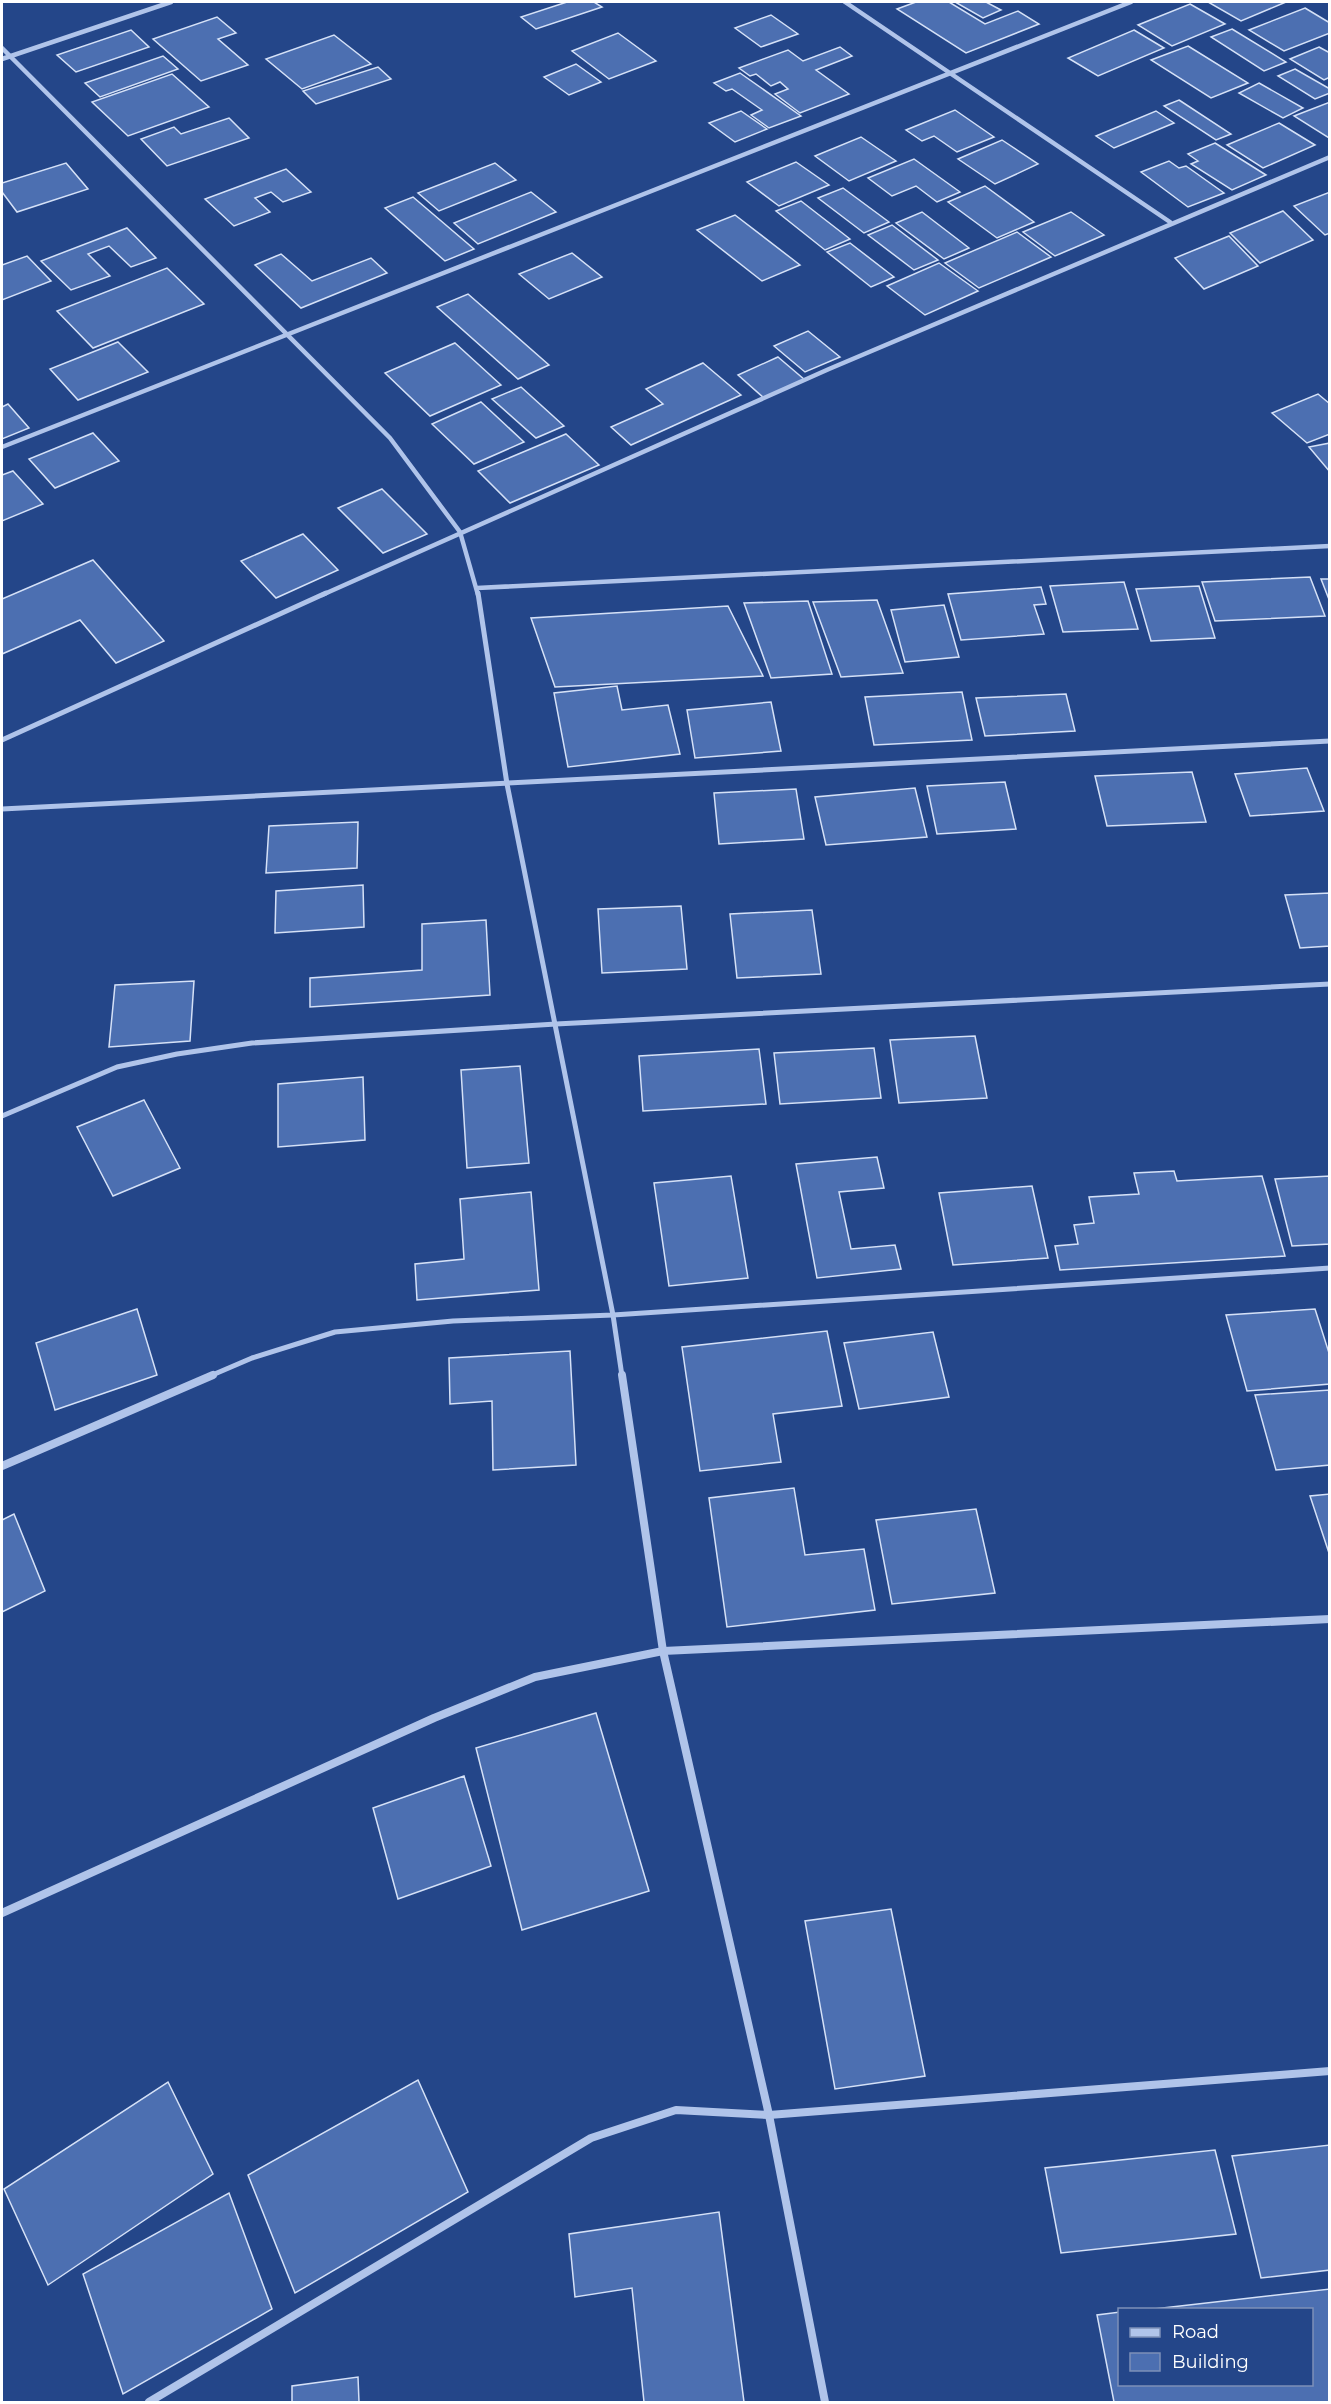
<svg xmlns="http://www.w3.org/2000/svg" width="1331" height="2404" viewBox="0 0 1331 2404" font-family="Montserrat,sans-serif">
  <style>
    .building { fill: #4c6fb1; stroke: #d5e1f7; stroke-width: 1.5 }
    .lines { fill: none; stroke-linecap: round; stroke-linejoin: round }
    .minor-far2 { stroke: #b0c4ea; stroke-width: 4.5 }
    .minor-far1 { stroke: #b0c4ea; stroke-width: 5 }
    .minor { stroke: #b0c4ea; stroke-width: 8 }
  </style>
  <rect width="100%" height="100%" fill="#244689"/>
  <!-- building -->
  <g class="building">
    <path d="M567,2H594L602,7L536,29L521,17Z"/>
    <path d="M916,2H949L985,24L1018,11L1039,24L966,53L897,9Z"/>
    <path d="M955,2H986L1001,10L983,18Z"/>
    <path d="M1208,2H1286L1241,21Z"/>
    <path d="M1190,4L1225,24L1172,46L1138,25Z"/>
    <path d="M1305,8L1330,23V33L1284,51L1249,30Z"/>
    <path d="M771,15L798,34L761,47L735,28Z"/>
    <path d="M217,17L236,33L218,39L248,65L201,81L153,39Z"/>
    <path d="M1232,29L1286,62L1264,71L1211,37Z"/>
    <path d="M131,30L149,47L76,72L57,55Z"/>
    <path d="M1134,30L1164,48L1098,76L1068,58Z"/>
    <path d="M618,33L656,61L609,79L572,51Z"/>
    <path d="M334,35L371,64L302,89L266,59Z"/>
    <path d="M1188,46L1248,83L1211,98L1151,60Z"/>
    <path d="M840,47L852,56L816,70L849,94L800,113L775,94L788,89L780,82L771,86L756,74L750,76L739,68L788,50L803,61Z"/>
    <path d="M1319,47L1330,53V77L1324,80L1290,59Z"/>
    <path d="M163,56L178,69L100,97L85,83Z"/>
    <path d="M576,64L601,82L569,95L544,77Z"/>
    <path d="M378,67L391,79L316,104L303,91Z"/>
    <path d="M1295,69L1330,89V93L1315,99L1278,76Z"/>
    <path d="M740,73L801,116L769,128L751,115L762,110L732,89L726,91L714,83Z"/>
    <path d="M172,74L209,107L128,136L92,102Z"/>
    <path d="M1259,83L1303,108L1283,118L1239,93Z"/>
    <path d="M1179,100L1231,134L1216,140L1164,106Z"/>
    <path d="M1330,102L1329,138L1294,116Z"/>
    <path d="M955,110L994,137L957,152L934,136L922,141L906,130Z"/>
    <path d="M741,111L767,129L735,142L709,123Z"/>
    <path d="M1156,111L1174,123L1114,148L1096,136Z"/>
    <path d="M229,118L249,138L167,166L141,139L174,127L181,134Z"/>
    <path d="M1279,123L1315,145L1263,168L1227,145Z"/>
    <path d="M861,137L896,161L849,181L815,156Z"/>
    <path d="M1002,140L1038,164L995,184L958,159Z"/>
    <path d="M1215,143L1266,175L1232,190L1191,164L1198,161L1188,154Z"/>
    <path d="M914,159L960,192L937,202L916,186L892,196L868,178Z"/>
    <path d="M1169,161L1179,168L1186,166L1224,193L1188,207L1141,172Z"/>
    <path d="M796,162L829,185L779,206L747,182Z"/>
    <path d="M66,163L88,189L17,212L2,192V183Z"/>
    <path d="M495,163L516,180L439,211L418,193Z"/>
    <path d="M286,169L311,192L283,202L271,192L255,198L270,212L234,226L205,199Z"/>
    <path d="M985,186L1034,222L997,238L948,202Z"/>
    <path d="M843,188L889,222L864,233L818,198Z"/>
    <path d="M531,192L556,212L478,244L454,223Z"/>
    <path d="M1330,192V233L1325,235L1294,206Z"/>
    <path d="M413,197L474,249L445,261L385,208Z"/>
    <path d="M801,201L850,239L825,250L776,211Z"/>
    <path d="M1283,211L1313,240L1260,263L1230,233Z"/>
    <path d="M922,212L969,248L944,259L896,223Z"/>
    <path d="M1071,212L1104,235L1055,256L1023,232Z"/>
    <path d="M735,215L800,265L762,281L697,230Z"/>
    <path d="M892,225L938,260L914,270L868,235Z"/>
    <path d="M127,228L156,258L131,267L109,246L88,254L110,276L71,290L41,261Z"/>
    <path d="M1017,232L1051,257L979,288L945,263Z"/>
    <path d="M1229,236L1258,266L1204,289L1175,258Z"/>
    <path d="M850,243L894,277L871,287L827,252Z"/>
    <path d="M572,253L602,277L549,299L519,274Z"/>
    <path d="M281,254L312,281L371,258L387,273L301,308L255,265Z"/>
    <path d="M27,256L51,281L2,300V265Z"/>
    <path d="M939,263L978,291L925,315L887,286Z"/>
    <path d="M167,268L204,304L93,348L57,311Z"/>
    <path d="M468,294L549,365L518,379L437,307Z"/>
    <path d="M808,331L840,357L805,372L774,346Z"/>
    <path d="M118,342L148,372L78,400L50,369Z"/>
    <path d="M455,343L501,385L430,416L385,373Z"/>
    <path d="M778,357L805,380L764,398L738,375Z"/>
    <path d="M703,363L741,395L631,445L611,427L663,404L646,389Z"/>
    <path d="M521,387L564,426L536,438L492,399Z"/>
    <path d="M1318,394L1330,404V434L1307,443L1272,413Z"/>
    <path d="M481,402L524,442L474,464L432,424Z"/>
    <path d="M8,404L29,428L2,439V407Z"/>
    <path d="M93,433L119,461L55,488L29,459Z"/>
    <path d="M566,434L599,465L510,503L478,471Z"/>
    <path d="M1330,443V472L1309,447Z"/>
    <path d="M13,471L43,504L2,521V475Z"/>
    <path d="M382,489L427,534L383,553L338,508Z"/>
    <path d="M303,534L338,570L276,598L241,561Z"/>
    <path d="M93,560L164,641L116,663L80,620L2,654V599Z"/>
    <path d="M1310,577L1325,616L1215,621L1202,582Z"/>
    <path d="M1321,579H1330V602Z"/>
    <path d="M1124,582L1138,629L1063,632L1050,586Z"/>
    <path d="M1199,586L1215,638L1151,641L1136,589Z"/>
    <path d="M1041,587L1046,604L1034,605L1044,634L961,640L948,594Z"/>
    <path d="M877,600L903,673L841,677L813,602Z"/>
    <path d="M808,601L832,674L771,678L744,603Z"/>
    <path d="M944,605L959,657L905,662L891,610Z"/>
    <path d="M728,606L763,676L555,687L531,618Z"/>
    <path d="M617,686L622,710L668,705L680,754L568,767L554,693Z"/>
    <path d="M962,692L972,740L874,745L865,697Z"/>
    <path d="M1066,694L1075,731L985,736L976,698Z"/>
    <path d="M771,702L781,751L695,758L687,710Z"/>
    <path d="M1307,768L1324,811L1250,816L1235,774Z"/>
    <path d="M1192,772L1206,822L1107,826L1095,776Z"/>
    <path d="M1005,782L1016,829L937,834L927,786Z"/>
    <path d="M915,788L927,837L826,845L815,797Z"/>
    <path d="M796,789L804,839L719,844L714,793Z"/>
    <path d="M358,822L357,868L266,873L269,826Z"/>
    <path d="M363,885L364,927L275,933L276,891Z"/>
    <path d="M1330,893V946L1300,948L1285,895Z"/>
    <path d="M681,906L687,969L602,973L598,909Z"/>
    <path d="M812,910L821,974L737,978L730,914Z"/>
    <path d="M486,920L490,995L310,1007V978L422,970V924Z"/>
    <path d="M194,981L190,1041L109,1047L115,985Z"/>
    <path d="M975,1036L987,1098L899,1103L890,1040Z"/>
    <path d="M874,1048L881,1098L780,1104L774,1053Z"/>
    <path d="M759,1049L766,1104L643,1111L639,1056Z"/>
    <path d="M520,1066L529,1163L467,1168L461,1070Z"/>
    <path d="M363,1077L365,1140L278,1147V1084Z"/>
    <path d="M144,1100L180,1168L113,1196L77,1127Z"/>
    <path d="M877,1157L884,1188L839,1192L851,1249L895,1245L901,1269L817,1278L796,1164Z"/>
    <path d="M1174,1171L1177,1181L1262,1176L1285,1256L1060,1270L1055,1246L1078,1244L1074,1225L1094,1223L1089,1197L1139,1194L1134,1173Z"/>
    <path d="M731,1176L748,1278L669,1286L654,1183Z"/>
    <path d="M1330,1176V1244L1292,1246L1275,1179Z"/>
    <path d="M1032,1186L1048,1258L953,1265L939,1193Z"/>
    <path d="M531,1192L539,1290L417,1300L415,1264L464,1259L460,1199Z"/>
    <path d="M137,1309L157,1375L55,1410L36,1343Z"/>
    <path d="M1315,1309L1330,1356V1384L1247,1391L1226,1315Z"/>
    <path d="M827,1331L842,1406L773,1414L781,1462L700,1471L682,1347Z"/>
    <path d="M933,1332L949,1397L859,1409L844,1343Z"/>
    <path d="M570,1351L576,1465L493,1470L492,1401L450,1404L449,1358Z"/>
    <path d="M1330,1390V1465L1276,1470L1255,1395Z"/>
    <path d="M794,1488L805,1555L864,1549L875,1610L727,1627L709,1498Z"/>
    <path d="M1330,1494V1556L1310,1496Z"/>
    <path d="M976,1509L995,1593L892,1604L876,1520Z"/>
    <path d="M14,1514L45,1591L2,1612V1520Z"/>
    <path d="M596,1713L649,1891L522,1930L476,1748Z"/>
    <path d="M464,1776L491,1866L398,1899L373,1808Z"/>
    <path d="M891,1909L925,2076L835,2089L805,1921Z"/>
    <path d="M418,2080L468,2192L295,2293L248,2175Z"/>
    <path d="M168,2082L213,2174L48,2285L4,2189Z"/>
    <path d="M1330,2145V2270L1261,2278L1232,2156Z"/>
    <path d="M1215,2150L1236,2234L1061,2253L1045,2168Z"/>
    <path d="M229,2193L272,2309L123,2394L83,2274Z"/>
    <path d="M719,2212L744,2402H644L632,2288L575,2297L569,2234Z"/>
    <path d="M1330,2289V2402H1114L1097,2315L1120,2312V2384H1312V2310H1145Z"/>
    <path d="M358,2377L359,2402H292V2386Z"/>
  </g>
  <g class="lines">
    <!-- minor-far2 -->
    <g class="minor-far2">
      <path d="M845,2L1170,222"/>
      <path d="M2,48L390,438L460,532L478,595"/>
      <path d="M2,59L171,2"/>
      <path d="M2,447L1131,2"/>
      <path d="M477,588L1330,546"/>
      <path d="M322,595L829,369L1330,157"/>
    </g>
    <!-- minor-far1 -->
    <g class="minor-far1">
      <path d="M478,593L507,784L613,1315L622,1376"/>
      <path d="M2,740L326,593"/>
      <path d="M2,809L1330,741"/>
      <path d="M2,1116L117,1067L177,1054L252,1043L556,1024L1330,984"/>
      <path d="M210,1376L252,1358L335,1332L453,1321L613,1315L1330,1268"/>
    </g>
    <!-- minor -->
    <g class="minor">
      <path d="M622,1375L663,1651L769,2115L825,2402"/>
      <path d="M2,1466L213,1375"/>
      <path d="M2,1913L434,1718L535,1677L663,1651L1330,1619"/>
      <path d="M149,2402L591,2138L676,2110L769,2115L1330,2071"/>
    </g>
  </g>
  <!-- border -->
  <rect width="1331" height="2404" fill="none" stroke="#ffffff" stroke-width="6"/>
  <!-- legend -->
  <rect x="1118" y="2308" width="195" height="78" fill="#244689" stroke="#7c90b8" stroke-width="1.5"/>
  <rect x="1130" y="2328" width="30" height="9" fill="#b0c4ea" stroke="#7c90b8" stroke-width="1.5"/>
  <text x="1172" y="2338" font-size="18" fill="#ffffff">Road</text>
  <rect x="1130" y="2353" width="30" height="18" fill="#4c6fb1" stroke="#7c90b8" stroke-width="1.5"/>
  <text x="1172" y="2368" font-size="18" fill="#ffffff">Building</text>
</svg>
